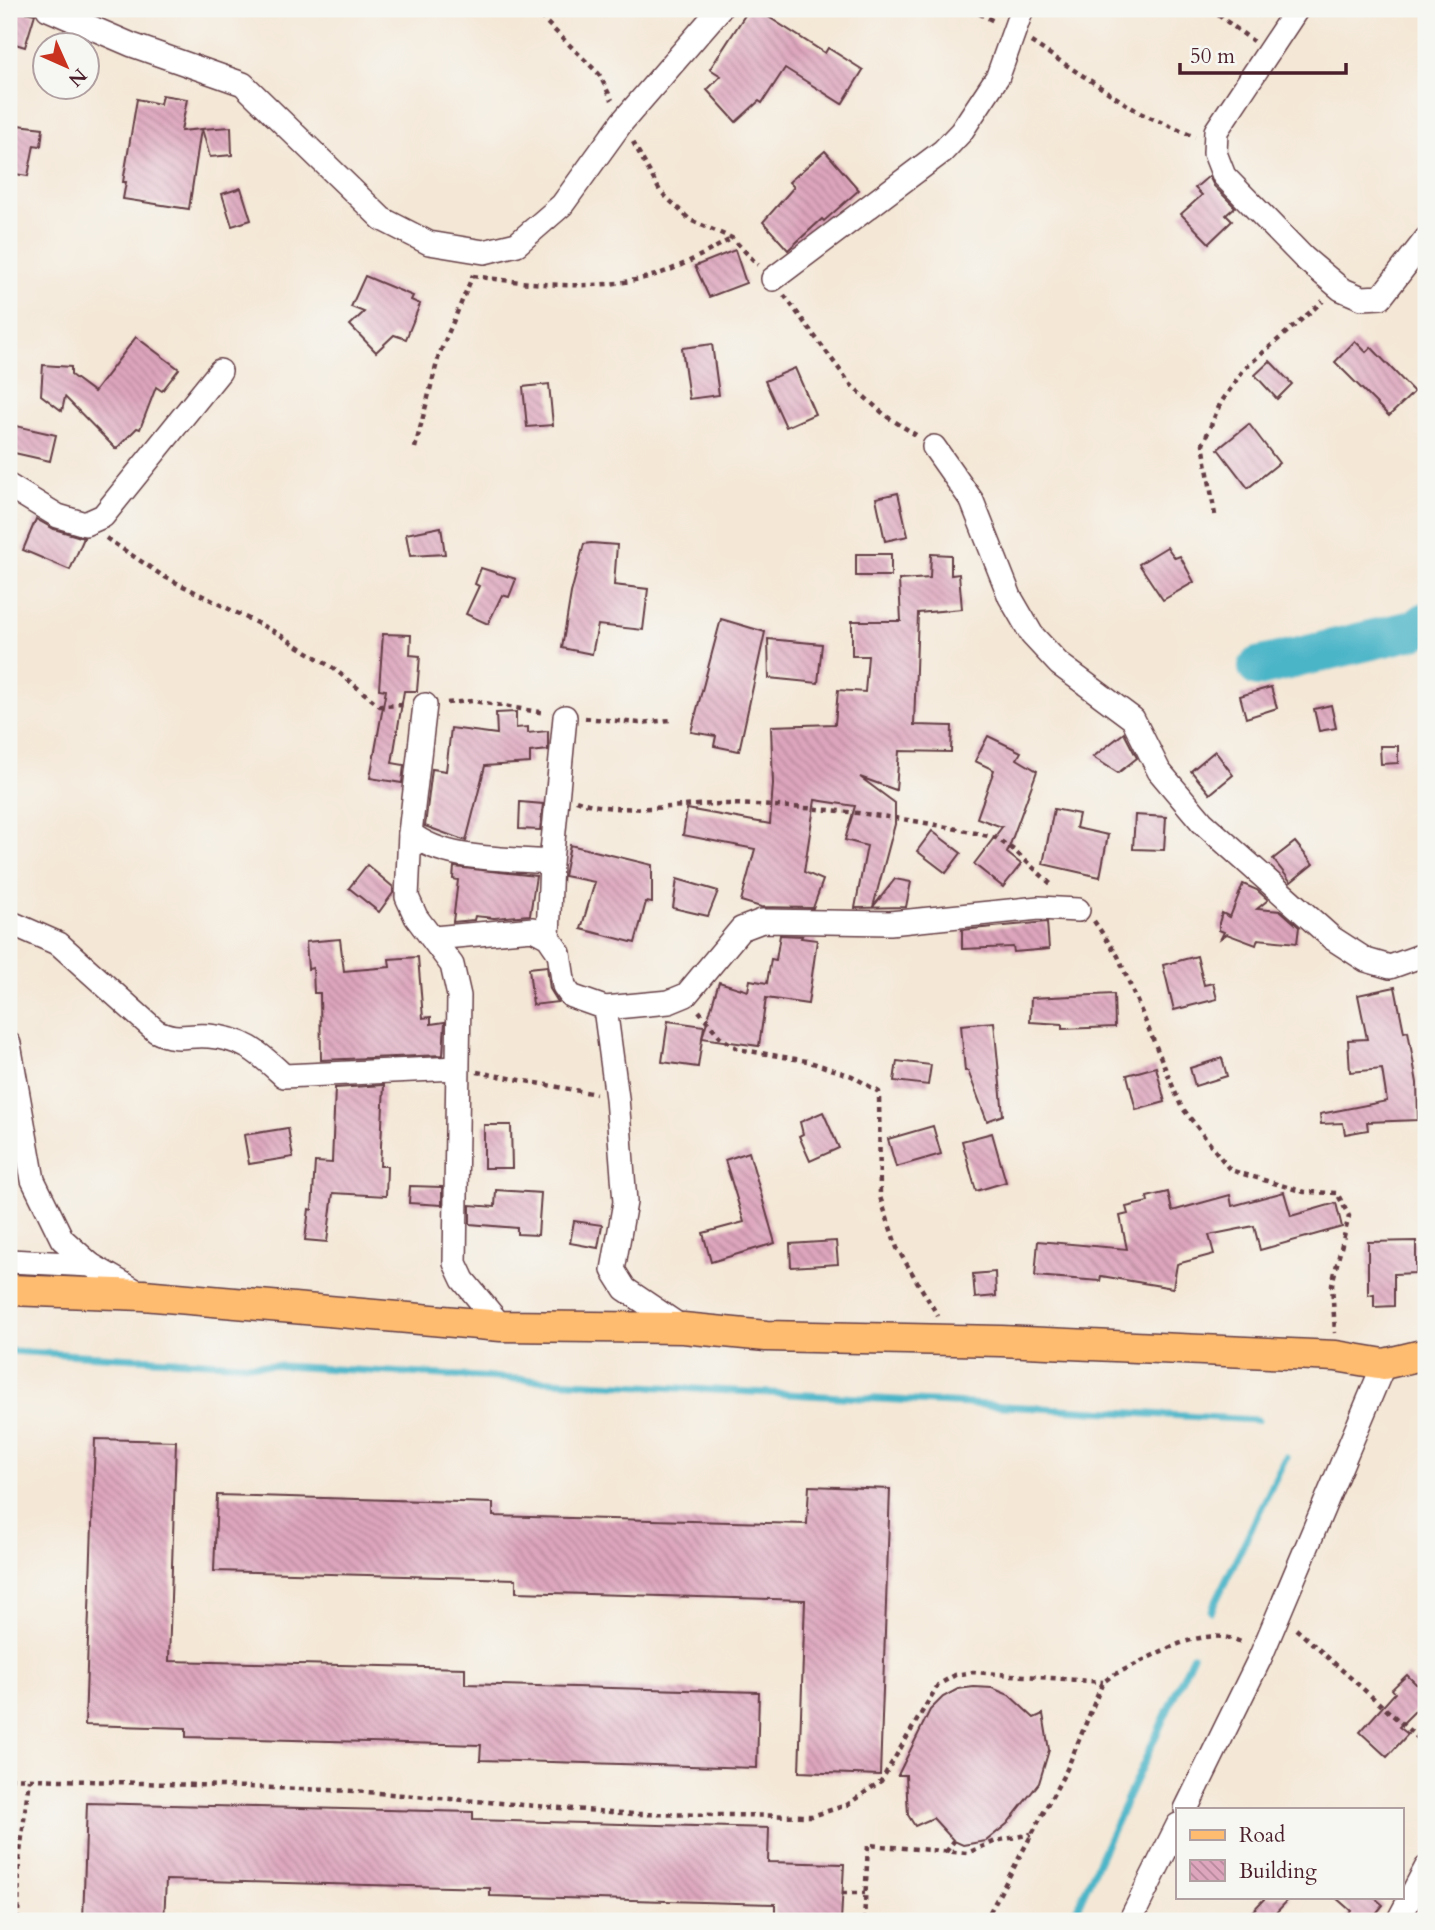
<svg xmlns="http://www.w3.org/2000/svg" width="1435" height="1930" viewBox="0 0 1435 1930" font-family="Cardo,serif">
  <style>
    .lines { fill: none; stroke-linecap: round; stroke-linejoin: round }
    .stream { stroke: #4bb5c8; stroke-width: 7 }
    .river { stroke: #4bb5c8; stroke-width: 40 }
    .building { fill: url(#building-back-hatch) }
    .minor-casing { stroke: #643d44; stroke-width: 26 }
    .major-casing { stroke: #643d44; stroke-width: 33 }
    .path { stroke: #643d44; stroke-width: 4.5; stroke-dasharray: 5 5; stroke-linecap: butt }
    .minor { stroke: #fff; stroke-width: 23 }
    .major { stroke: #febc70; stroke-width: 30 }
  </style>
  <defs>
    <pattern id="building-back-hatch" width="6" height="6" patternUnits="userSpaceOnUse" patternTransform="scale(1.75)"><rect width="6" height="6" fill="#dea6bd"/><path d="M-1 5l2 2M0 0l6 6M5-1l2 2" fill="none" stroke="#b6879a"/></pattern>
  </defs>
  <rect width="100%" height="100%" fill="#f6f6f2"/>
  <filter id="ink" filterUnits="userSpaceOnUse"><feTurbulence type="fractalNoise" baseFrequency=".0143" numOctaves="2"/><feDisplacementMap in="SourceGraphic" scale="14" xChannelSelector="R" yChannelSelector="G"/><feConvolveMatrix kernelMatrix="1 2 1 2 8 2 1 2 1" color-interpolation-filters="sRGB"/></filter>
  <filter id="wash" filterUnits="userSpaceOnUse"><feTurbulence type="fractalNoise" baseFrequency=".00686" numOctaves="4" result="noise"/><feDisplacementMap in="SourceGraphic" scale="28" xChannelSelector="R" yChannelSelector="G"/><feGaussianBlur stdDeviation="1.57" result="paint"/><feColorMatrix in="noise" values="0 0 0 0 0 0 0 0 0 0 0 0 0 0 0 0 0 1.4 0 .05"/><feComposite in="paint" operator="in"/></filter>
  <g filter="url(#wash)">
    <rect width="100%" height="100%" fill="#f4e7d5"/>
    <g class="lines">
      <!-- stream -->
      <g class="stream">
        <path d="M9,1351L1257,1420"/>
        <path d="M1211,1611L1286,1457"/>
        <path d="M1071,1921L1193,1655"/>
      </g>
      <!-- river -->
      <path class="river" d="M1258,667L1417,629L1426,622"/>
    </g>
    <g id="blocks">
      <!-- building -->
      <g class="building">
        <path d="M9,9L35,14L25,47L9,42Z"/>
        <path d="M749,9H756L825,53L828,48L863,70L842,104L785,68L762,103L759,101L736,122L707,90L721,76L710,69Z"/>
        <path d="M162,95L187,99L181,131L201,129L189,209L123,199L126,182H123L137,99L160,104Z"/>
        <path d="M9,124L43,128L41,146L34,145L28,176L9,173Z"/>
        <path d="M231,127L232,155L210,157L202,129Z"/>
        <path d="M825,151L859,190L824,221L822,219L788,250L763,222L794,187L789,182Z"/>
        <path d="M1209,176L1214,186L1235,207L1226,215L1232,221L1209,243L1181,214L1202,195L1195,188Z"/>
        <path d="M241,188L251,220L232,226L222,194Z"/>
        <path d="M735,250L746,283L709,297L695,266Z"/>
        <path d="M365,276L413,296L411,300L420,304L406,339L394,335L376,352L350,325L364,312L351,307Z"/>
        <path d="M136,337L179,369L162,391L156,387L140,429L137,428L116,449L65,397L62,411L41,395L43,365L71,367V375L94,392Z"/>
        <path d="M1355,341L1366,352L1371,347L1414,392L1389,416L1335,362Z"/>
        <path d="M712,344L719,395L689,399L682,348Z"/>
        <path d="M1270,361L1292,384L1277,399L1255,375Z"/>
        <path d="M795,368L815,414L786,427L765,381Z"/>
        <path d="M549,384L553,425L527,427L523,387Z"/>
        <path d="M1249,424L1279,463L1248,488L1218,449Z"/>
        <path d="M16,426L56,435L50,461L10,452Z"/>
        <path d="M898,493L908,536L885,541L876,498Z"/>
        <path d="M36,519L54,529L84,538L70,570L23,550Z"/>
        <path d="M441,527L445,554L410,556L406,534Z"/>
        <path d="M591,543L617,545L614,585L648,589L643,630L598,625L592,654L562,648L571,593L584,544Z"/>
        <path d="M1167,547L1175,558L1180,556L1194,582L1163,600L1139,564Z"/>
        <rect x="856" y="554" width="35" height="22"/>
        <path d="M931,554L951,555V575L959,574L962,609L918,613L914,725L952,726L951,752L899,751L896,790L860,777L895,803V824L873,907L895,879L911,882L906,907L855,908L867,846L845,840L855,806L815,800L804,872L823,880L813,908L761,907L741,901L755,849L683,835L687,809L770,824L773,784L771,726L835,724L838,690L865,692L868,656H852V621H901L899,580L930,578Z"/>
        <path d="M481,568L516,579L509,597L502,595L488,624L466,614L479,586L475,584Z"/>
        <path d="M721,619L765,632L739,751L714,746L716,736L691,732Z"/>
        <path d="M383,634L411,635L410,655L420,656L417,691H404L392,763L404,765L402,783L370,778L386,690L379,689Z"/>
        <path d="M768,639L822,644L818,683L769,678Z"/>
        <path d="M1271,687L1277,708L1246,718L1240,696Z"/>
        <path d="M1331,705L1336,728L1319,731L1314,709Z"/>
        <path d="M516,712V728L528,727V733L548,731V750L530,752V763L485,766L466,841L425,826L432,769L446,771L451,728L497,734L496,713Z"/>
        <path d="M1124,733L1137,758L1118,773L1093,757Z"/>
        <path d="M988,736L1021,752L1017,759L1037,771L1007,853L1021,864L1003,887L974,864L1002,827L977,818L994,770L975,761Z"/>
        <path d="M1380,746H1398V763L1381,764Z"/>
        <path d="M1215,751L1233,775L1210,794L1191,771Z"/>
        <path d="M520,802L543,804L540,830L519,829Z"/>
        <path d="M1054,809L1079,814L1076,828L1108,835L1100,877L1043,864Z"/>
        <path d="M1135,815L1166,817L1164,850L1133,849Z"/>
        <path d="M932,831L961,853L946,873L917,851Z"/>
        <path d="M1295,842L1313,864L1291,882L1273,859Z"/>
        <path d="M570,845L652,865V903L646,902L635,943L581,929L595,882L564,876Z"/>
        <path d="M367,865L393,887V893L379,912L349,888Z"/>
        <path d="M454,867L536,876L530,915L494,918L475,916L474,920L453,922L458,880L453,879Z"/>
        <path d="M677,879L718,891L708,916L673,908Z"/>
        <path d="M1243,884L1257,890L1268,900L1257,909L1281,911L1299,927L1297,943L1258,939L1256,945L1227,934L1221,938L1224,932L1219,930V923L1222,913L1230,917Z"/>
        <path d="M1047,922L1049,949L1014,952L1013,947L962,949V930Z"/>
        <path d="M780,935L802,936L801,938L817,940L808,1004L766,998L759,1046L702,1038L719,982L748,991L750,980L767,983L771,959L776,960Z"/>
        <path d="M340,939L344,971L390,967L389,959L418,957L423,1018L431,1017V1024L445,1022L443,1055L321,1060L320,993H314L313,968L308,969L306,942Z"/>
        <path d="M1197,956L1204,985L1213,983L1217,999L1174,1010L1163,965Z"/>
        <path d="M547,966L550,989L558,1002L533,1005L529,968Z"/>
        <path d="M1395,987L1404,1032L1408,1031L1417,1083L1418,1120L1367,1122L1368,1130L1345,1134L1343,1123L1321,1124L1320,1114L1387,1101L1382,1069L1350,1072L1348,1040L1367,1039L1358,995Z"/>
        <path d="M1114,994L1115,1027L1062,1029V1024L1030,1022L1031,998Z"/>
        <path d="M668,1021L704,1026L698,1067L662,1062Z"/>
        <path d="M994,1022L1003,1115L987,1121L968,1071H965L961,1025Z"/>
        <path d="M1222,1058L1227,1076L1195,1086L1190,1068Z"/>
        <path d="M897,1061L931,1065L928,1085L894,1081Z"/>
        <path d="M1156,1067L1165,1102L1136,1110L1127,1075Z"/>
        <path d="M384,1085L380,1166H387L386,1196L333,1193L327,1242L305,1240L309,1209L312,1210L315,1162L332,1163L335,1088Z"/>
        <path d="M823,1112L839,1148L810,1161L799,1136L803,1134L800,1122Z"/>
        <path d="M484,1125H511L512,1168H484Z"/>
        <path d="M933,1126L941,1154L896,1167L888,1139Z"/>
        <path d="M288,1128L293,1157L249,1164L244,1135Z"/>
        <path d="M992,1133L1006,1182L976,1191L962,1141Z"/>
        <path d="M749,1152L775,1243L711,1262L703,1233L744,1222L725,1160Z"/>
        <path d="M410,1186L442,1187V1205L409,1203Z"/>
        <path d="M496,1190L541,1193L538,1235L517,1234V1228L470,1224V1205L495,1207Z"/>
        <path d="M1168,1192L1172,1211L1230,1195L1232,1206L1284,1192L1291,1216L1336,1203L1342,1227L1260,1250L1254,1226L1209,1235L1214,1254L1177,1264L1173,1288L1101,1276L1100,1281L1035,1276L1038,1241L1127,1249L1120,1216L1128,1214L1126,1207L1148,1202L1147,1197Z"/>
        <path d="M574,1221L602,1225L598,1248L570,1243Z"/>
        <path d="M836,1241L838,1264L791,1267L790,1244Z"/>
        <path d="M1416,1241V1273L1394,1274V1306L1374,1307V1294L1368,1295V1242Z"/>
        <path d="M995,1272L996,1296L975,1298L973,1274Z"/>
        <path d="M95,1439L176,1441L169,1661L465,1668V1684L759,1692L757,1768L480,1760L481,1745L186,1737V1728L85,1725Z"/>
        <path d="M809,1486L890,1489L880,1775L799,1772L805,1600L516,1592V1579L214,1571L217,1495L493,1503V1516L807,1524Z"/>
        <path d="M1407,1675L1426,1694V1700L1399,1727L1408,1734L1387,1757L1360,1732L1395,1693L1392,1689Z"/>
        <path d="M974,1687L992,1688L1009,1695L1034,1718L1043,1714L1049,1750L1039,1783L1007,1824L986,1841L963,1845L954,1841L933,1818L915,1826L908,1815L906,1775H898L930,1710L943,1697L958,1689Z"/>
        <path d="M87,1803L473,1812V1820L769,1828L768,1862L844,1864L841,1921H775V1904L490,1896V1888L166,1880L164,1921H83Z"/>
        <path d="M1266,1897H1291L1268,1921H1243Z"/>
        <path d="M1335,1897H1374L1383,1905L1370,1921H1344L1351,1911Z"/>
      </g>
    </g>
  </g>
  <g filter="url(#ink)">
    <use href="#blocks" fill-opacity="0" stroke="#643d44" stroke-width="2"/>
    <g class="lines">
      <!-- minor casing -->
      <g class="minor-casing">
        <g id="minor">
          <path d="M48,9L132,45L243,84L382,219L429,243L484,252L517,244L562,205L622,122L720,9"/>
          <path d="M1297,9L1216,131L1215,153L1224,176L1304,258L1341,289L1362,298L1381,297L1426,239"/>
          <path d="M773,279L943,151L961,132L998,76L1022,9"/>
          <path d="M934,447L972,501L1010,597L1032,635L1059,664L1133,719L1159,771L1202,822L1332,938L1366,960L1390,967L1426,954"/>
          <path d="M9,486L58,516L85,524L103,516L220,371"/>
          <path d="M425,705L410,833L407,897L416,917L452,965L459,996L455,1263L463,1280L501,1326"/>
          <path d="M410,833C445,862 507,858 551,862"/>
          <path d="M9,922L59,944L156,1031C178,1042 186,1034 209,1036C245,1039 259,1053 284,1076L457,1068"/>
          <path d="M548,937L551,862L565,717"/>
          <path d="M434,938L533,929L548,937L559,953L564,986L571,996L605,1008L669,1002L686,995L741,929L762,921L890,923L1039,908L1078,910"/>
          <path d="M605,1008L617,1098L625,1202L613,1270L625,1289L683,1328"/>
          <path d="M9,1044L33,1180L62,1239L91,1265L141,1294"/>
          <path d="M9,1261L91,1265"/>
          <path d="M1186,1809L1260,1658L1384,1364"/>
          <path d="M1130,1921L1178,1825"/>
          <path d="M1398,1921L1426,1868"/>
        </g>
      </g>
      <!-- major casing -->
      <g class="major-casing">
        <path id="major" d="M9,1290L143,1295L501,1326L683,1328L766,1336L1001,1341L1336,1356L1384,1364L1426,1354"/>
      </g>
      <!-- path -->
      <g class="path">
        <path d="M533,9L599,74L612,100"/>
        <path d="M970,9L996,22"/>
        <path d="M1210,9L1253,41"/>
        <path d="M1031,42L1140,113L1195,137"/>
        <path d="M633,142L660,191L690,220L732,238L758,265"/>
        <path d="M473,276C539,285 616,295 679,266C697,258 714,248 731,239"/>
        <path d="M784,295L851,385L886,416L916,435"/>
        <path d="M415,448L439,355L473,275"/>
        <path d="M1215,515L1203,444L1220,404L1244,369L1323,301"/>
        <path d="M106,538L163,576L277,633L333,668L380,706L403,705"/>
        <path d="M447,703L473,701L545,713"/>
        <path d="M585,718L639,723L671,720"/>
        <path d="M576,800C620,817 683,803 731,804C822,807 908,816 996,838L1014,850L1053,886"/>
        <path d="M1094,921L1118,956L1181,1106L1230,1170L1304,1192L1337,1193L1349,1216L1332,1284L1335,1333"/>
        <path d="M699,1011L720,1037L738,1049L807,1061L852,1076L879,1092L880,1197L897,1248L938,1316"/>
        <path d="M477,1072L596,1094"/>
        <path d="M1296,1629L1426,1745"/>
        <path d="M9,1778L354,1791L634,1814L812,1816L847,1805L881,1781L938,1685L955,1675L973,1672L1103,1682"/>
        <path d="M946,1852L954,1841"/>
        <path d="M842,1893H865"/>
        <path d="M18,1921L19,1861L29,1779"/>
        <path d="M864,1921L868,1845L967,1853L996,1841L1031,1834"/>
        <path d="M985,1921L1067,1769L1103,1682L1115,1674C1154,1657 1201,1622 1243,1643"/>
      </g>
      <!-- minor -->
      <use href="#minor" class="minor"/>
      <!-- major -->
      <use href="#major" class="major"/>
    </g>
  </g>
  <!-- margin -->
  <rect width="1435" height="1930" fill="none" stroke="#f6f6f2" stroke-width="35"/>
  <!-- legend -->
  <rect x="1176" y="1808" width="228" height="91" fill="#f6f6f2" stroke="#b1a0a2" stroke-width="2"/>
  <rect x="1190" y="1830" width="35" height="10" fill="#febc70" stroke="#b1a0a2" stroke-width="2"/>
  <text x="1239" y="1842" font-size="21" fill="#4a1f2b">Road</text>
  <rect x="1190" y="1860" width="35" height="21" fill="url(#building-back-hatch)" stroke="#b1a0a2" stroke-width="2"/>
  <text x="1239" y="1878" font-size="21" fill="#4a1f2b">Building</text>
  <!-- north arrow -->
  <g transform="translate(66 66) rotate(135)"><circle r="33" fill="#f6f6f2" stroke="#b1a0a2" stroke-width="2"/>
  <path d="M0-5L12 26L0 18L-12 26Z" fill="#c8321e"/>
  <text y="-10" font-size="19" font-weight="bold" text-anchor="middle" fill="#4a1f2b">N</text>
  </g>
  <!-- scale -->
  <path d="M1180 63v10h166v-10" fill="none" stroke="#4a1f2b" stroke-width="3.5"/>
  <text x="1190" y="63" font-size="21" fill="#4a1f2b" stroke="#f6f6f2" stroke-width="5" paint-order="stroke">50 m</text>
</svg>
